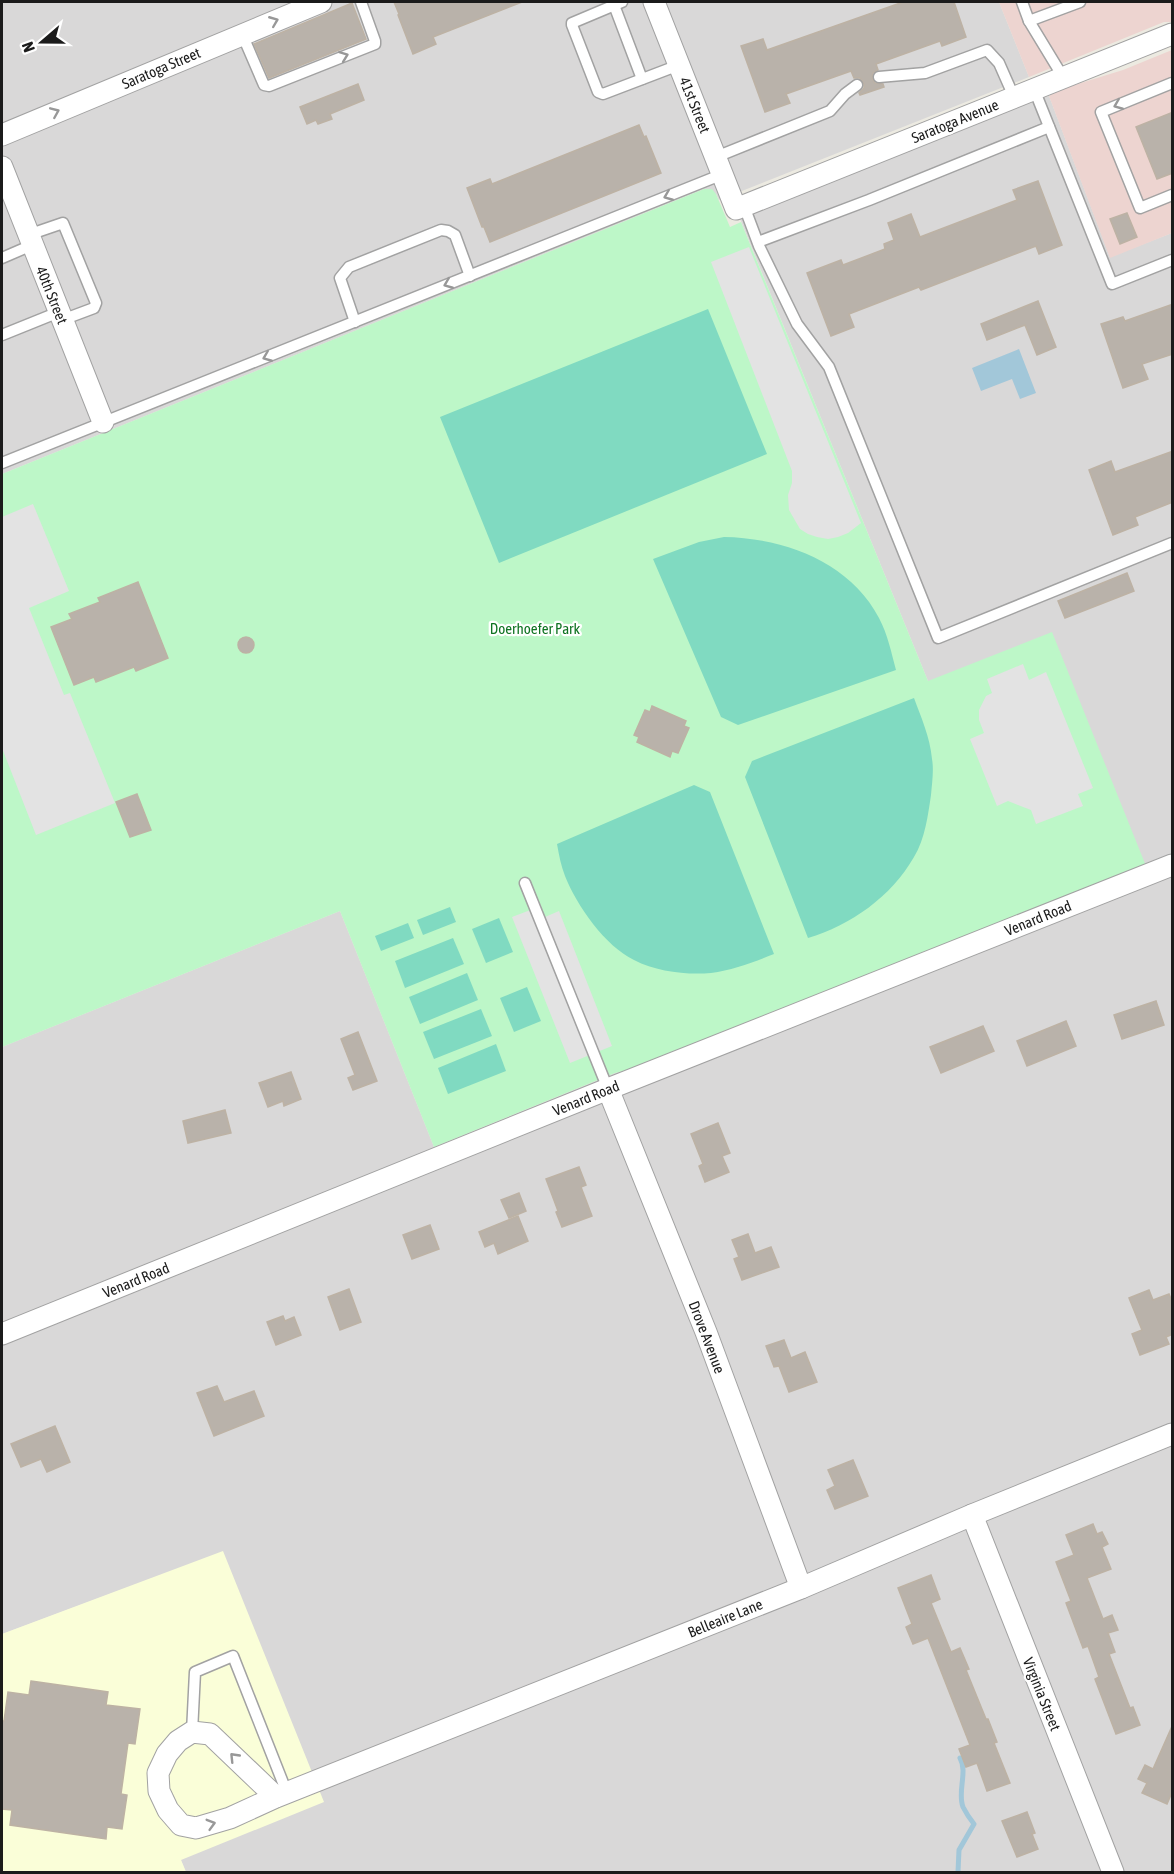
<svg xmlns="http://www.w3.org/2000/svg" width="1174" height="1874" viewBox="0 0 1174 1874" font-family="'Asap Condensed',sans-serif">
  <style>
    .residential { fill: #d9d8d8 }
    .commercial { fill: #edd4d0 }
    .education { fill: #fafed8 }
    .park { fill: #bdf7c8 }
    .pitch { fill: #80dac1 }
    .parking { fill: #e3e3e3 }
    .water { fill: #a2c7d9 }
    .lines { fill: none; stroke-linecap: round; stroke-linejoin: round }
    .stream { stroke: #a2c7d9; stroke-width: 5 }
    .building { fill: #b9b2aa; stroke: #bdb2a4; stroke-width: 1.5 }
    .service-casing { stroke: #a2a2a2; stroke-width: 13 }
    .minor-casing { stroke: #a2a2a2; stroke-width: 23 }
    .service { stroke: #fff; stroke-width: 10 }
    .minor { stroke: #fff; stroke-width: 21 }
    .oneway { stroke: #989898 }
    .labels { text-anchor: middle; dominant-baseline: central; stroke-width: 4.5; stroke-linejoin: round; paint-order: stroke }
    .street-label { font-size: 15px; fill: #1b1b1b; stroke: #fff }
    .park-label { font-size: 15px; fill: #0f7322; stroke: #fff }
  </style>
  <rect width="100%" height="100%" fill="#eceae1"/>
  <!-- residential -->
  <g class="residential">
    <path d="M2,2H999L1029,77L719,200L716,194L704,189L2,474Z"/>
    <path d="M1049,96L1110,257L1172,233V1872H186L181,1860L223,1552L2,1634V1047L340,911L434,1147L615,1073L639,1067L928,681L736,209Z"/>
  </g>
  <!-- commercial -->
  <g class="commercial">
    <path d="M999,2H1172V22H1164L1029,77Z"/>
    <path d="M1172,50V233L1110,258L1049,96L1055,91L1123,70Z"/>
  </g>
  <!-- education -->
  <path class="education" d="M223,1551L324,1802L181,1860L186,1872H2V1634Z"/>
  <!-- park -->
  <path class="park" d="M704,189H712L716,194L730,227L741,222L928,681L1052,632L1146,866L639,1067L615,1073L434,1147L340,911L2,1047V474Z"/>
  <!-- pitch -->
  <g class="pitch">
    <path d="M708,309L767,454L499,563L440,417Z"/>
    <path d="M724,537C784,538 850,562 879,618C888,635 891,652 896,670L738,725L721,717L653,559L699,542Z"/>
    <path d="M914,698C921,717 930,737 932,759C934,770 932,783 931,795C928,815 925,839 914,857C891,897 851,925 808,938L745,777L752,761Z"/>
    <path d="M694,785L710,792L774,954C754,962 733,970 711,973C687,975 657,972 634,960C605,946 577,906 565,876C561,866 559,855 557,844Z"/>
    <path d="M450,907L456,922L423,935L417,920Z"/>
    <path d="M499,918L513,952L486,963L472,929Z"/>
    <path d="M408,923L414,938L381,951L375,936Z"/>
    <path d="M453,938L464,964L405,988L395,961Z"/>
    <path d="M467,973L478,1000L420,1024L409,997Z"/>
    <path d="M527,987L541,1021L514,1032L500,998Z"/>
    <path d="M481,1009L492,1036L434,1059L423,1032Z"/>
    <path d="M496,1044L506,1071L448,1094L438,1068Z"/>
  </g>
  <!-- parking -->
  <g class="parking">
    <path d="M749,247L861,523L848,533L838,537L828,539L817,537L808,534L800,529L789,510L788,495L792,483V471L711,262Z"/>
    <path d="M33,504L69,591L29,608L64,695L70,693L115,803L36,835L2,748V517Z"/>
    <path d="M1023,664L1029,680L1046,672L1093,788L1078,794L1083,806L1036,824L1031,810L1008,801L997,806L970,739L984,733L979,720V710L986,696L992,693L987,679Z"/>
    <path d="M541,906L545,917L559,911L612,1046L570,1063L512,917Z"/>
  </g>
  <!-- water -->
  <path class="water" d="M1019,349L1036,393L1020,399L1012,379L981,391L972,368Z"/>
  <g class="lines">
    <!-- stream -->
    <path class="stream" d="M958,1872L959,1850L974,1824C970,1819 966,1813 963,1807C957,1792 968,1772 960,1758"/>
  </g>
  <!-- building -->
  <g class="building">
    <path d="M394,2H522L433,37L436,44L413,54L398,15L399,14Z"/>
    <path d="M903,2H954L966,37L942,46L940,41L876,64L878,70L873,73L872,78L875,83L883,84L884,87L860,95L859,93L864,88V84L860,78H854L851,71L786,94L790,103L765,112L741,46L763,39L767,50Z"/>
    <path d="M352,3L366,39L269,78L254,44Z"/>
    <path d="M358,84L364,100L330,114L332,119L318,124L316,120L307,124L300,107Z"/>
    <path d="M1173,112V173L1157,179L1136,127Z"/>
    <path d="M639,125L644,137L646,136L661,173L490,242L484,227H482L467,188L490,179L492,184Z"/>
    <path d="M1038,181L1062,245L1039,254L1036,246L921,290L919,287L849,314L854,327L831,336L807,273L841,260L843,265L885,249L884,244L894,240L888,223L911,214L920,237L1017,200L1013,190Z"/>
    <path d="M1127,213L1137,237L1120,244L1110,219Z"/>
    <path d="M1038,301L1056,347L1037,355L1025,325L987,340L981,324Z"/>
    <path d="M1173,304V354L1142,364L1148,379L1123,388L1101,324L1123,317L1125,321Z"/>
    <path d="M1173,451V502L1135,517L1138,525L1113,535L1089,470L1111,461L1115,472Z"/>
    <path d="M1127,573L1134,591L1065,618L1058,601Z"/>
    <path d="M138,582L168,658L136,671L134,667L96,682L94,677L74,685L51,627L72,619L69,614L100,602L98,598Z"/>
    <circle cx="246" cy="645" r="8"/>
    <path d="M652,706L686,721L684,726L689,728L678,753L672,751L670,757L637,742L639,737L634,735L645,710L650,712Z"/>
    <path d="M137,794L151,830L130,837L116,802Z"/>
    <path d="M1156,1001L1164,1025L1122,1039L1114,1015Z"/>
    <path d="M1066,1021L1076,1046L1027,1066L1017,1041Z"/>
    <path d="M983,1026L994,1051L941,1073L930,1047Z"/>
    <path d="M358,1032L377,1081L353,1090L348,1078L355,1075L341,1039Z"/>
    <path d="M291,1072L301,1099L284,1106L283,1101L268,1107L259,1083Z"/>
    <path d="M225,1110L231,1133L188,1143L183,1121Z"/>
    <path d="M718,1123L730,1153L722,1156L729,1172L705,1182L699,1166L703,1164L691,1134Z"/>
    <path d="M579,1167L586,1185L581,1187L592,1216L562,1227L556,1212L558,1211L546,1179Z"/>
    <path d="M519,1193L526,1211L509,1218L501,1200Z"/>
    <path d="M518,1216L528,1241L498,1254L494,1243L485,1247L479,1232Z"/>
    <path d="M430,1225L439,1249L412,1259L403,1235Z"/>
    <path d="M748,1234L755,1253L771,1247L779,1267L742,1280L734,1259L739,1257L732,1240Z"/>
    <path d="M349,1289L361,1322L340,1330L328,1297Z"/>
    <path d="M1149,1290L1153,1300L1169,1294L1173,1304V1334L1166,1337L1169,1344L1140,1355L1132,1334L1142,1330L1129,1298Z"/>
    <path d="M283,1316L285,1321L294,1317L301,1335L276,1345L267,1322Z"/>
    <path d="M784,1340L791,1358L805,1352L817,1382L789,1392L779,1366L774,1367L766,1346Z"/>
    <path d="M217,1386L224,1402L254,1391L264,1416L214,1436L197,1393Z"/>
    <path d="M55,1426L70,1462L47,1472L41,1459L21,1467L11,1444Z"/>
    <path d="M853,1460L868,1496L835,1509L827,1490L835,1486L828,1470Z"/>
    <path d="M1093,1524L1097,1534L1102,1532L1108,1544L1102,1547L1111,1569L1087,1578L1103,1619L1112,1615L1118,1630L1108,1633L1115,1652L1109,1654L1130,1708L1133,1707L1140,1725L1116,1734L1095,1679L1099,1677L1088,1646L1083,1648L1066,1603L1071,1601L1056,1562L1074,1555L1066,1535Z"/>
    <path d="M931,1575L940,1599L931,1603L951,1652L960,1648L969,1669L966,1670L986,1719H988L997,1742L994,1743L1010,1783L987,1791L977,1763L966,1767L959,1749L970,1745L928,1638L913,1644L906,1627L912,1624L898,1588Z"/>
    <path d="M31,1681L108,1692L106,1705L140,1709L135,1744L128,1743L121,1794L127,1795L122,1829L107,1827L106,1839L10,1825L12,1810L2,1809V1721H4L8,1692L29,1695Z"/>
    <path d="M1173,1724V1790L1167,1804L1142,1793L1147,1783L1138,1779L1145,1765L1153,1769Z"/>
    <path d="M1027,1812L1035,1833L1032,1834L1038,1849L1017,1857L1002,1821Z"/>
  </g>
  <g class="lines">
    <!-- service casing -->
    <g class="service-casing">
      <g id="service">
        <path d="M622,2L572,23V25L598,92L603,94L679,65"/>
        <path d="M1022,2L1029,21L1063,77"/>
        <path d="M614,5L642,79"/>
        <path d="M1029,21L1080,2"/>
        <path d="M242,34L264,85L269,86L375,44V41L361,2"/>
        <path d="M879,77L925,73L987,50L999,63L1014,97"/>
        <path d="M1172,83L1101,112L1140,208L1172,195"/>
        <path d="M1034,89L1112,284L1172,260"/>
        <path d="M716,157L830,111L845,94L857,85"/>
        <path d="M744,206L759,246L797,324L829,367L938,638L1172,543"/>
        <path d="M28,235L63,223L96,303L94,308L62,320"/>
        <path d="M758,242L869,200L1049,127"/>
        <path d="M2,258L32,245"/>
        <path d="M355,322L340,278L349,267L441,230L448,231L455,235L470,276"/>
        <path d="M2,335L59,312"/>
        <path d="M2,463L723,174"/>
        <path d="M525,883L608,1089"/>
        <path d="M192,1732L195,1672L233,1656L287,1793"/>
      </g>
    </g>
    <!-- minor casing -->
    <g class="minor-casing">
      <g id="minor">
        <path d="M654,2L736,209L1172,34"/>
        <path d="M2,135L321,2"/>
        <path d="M2,167L103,422"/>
        <path d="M608,1089L706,1332L801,1588"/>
        <path d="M2,1334L608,1089L1172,865"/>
        <path d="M972,1515L1113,1872"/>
        <path d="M276,1797L210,1734L192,1732L178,1741L167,1754L158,1773L159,1791L168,1810L181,1825L196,1828L230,1818L276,1797L801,1588L972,1515L1172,1434"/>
      </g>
    </g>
    <!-- service -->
    <use href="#service" class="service"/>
    <!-- minor -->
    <use href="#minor" class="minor"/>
  </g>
  <!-- one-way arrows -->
  <defs><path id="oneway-chevron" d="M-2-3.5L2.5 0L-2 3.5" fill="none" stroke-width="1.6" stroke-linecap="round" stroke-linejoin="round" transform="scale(1.5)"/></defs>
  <g class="oneway">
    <use href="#oneway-chevron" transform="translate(274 21) rotate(-22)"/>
    <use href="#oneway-chevron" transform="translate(344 56) rotate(-21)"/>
    <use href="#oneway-chevron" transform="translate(1118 105) rotate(158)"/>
    <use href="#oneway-chevron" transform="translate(55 112) rotate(-23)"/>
    <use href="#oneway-chevron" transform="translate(668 196) rotate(158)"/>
    <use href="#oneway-chevron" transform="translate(448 284) rotate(158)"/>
    <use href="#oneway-chevron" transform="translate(267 357) rotate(158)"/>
    <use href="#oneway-chevron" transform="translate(234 1757) rotate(-134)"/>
    <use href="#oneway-chevron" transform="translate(211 1824) rotate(-16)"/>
  </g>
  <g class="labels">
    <!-- street labels -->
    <g class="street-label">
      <text transform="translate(161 68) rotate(-23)">Saratoga Street</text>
      <text transform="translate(695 105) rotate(68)">41st Street</text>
      <text transform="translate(955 121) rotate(-22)">Saratoga Avenue</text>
      <text transform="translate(52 295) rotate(68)">40th Street</text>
      <text transform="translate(1038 918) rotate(-22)">Venard Road</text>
      <text transform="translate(586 1098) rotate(-22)">Venard Road</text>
      <text transform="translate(136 1280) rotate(-22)">Venard Road</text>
      <text transform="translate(707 1337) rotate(69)">Drove Avenue</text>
      <text transform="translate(725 1618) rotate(-22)">Belleaire Lane</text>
      <text transform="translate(1042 1694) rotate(68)">Virginia Street</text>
    </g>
    <!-- park labels -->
    <g class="park-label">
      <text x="535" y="628">Doerhoefer Park</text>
    </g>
  </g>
  <!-- border -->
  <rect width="1174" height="1874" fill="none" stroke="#1b1b1b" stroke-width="6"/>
  <!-- north arrow -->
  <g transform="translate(42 42) rotate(250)" stroke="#ffffff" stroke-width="4.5" paint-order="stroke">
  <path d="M0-4.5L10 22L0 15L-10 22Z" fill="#1b1b1b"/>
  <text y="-9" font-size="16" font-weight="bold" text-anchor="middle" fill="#1b1b1b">N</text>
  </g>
</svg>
